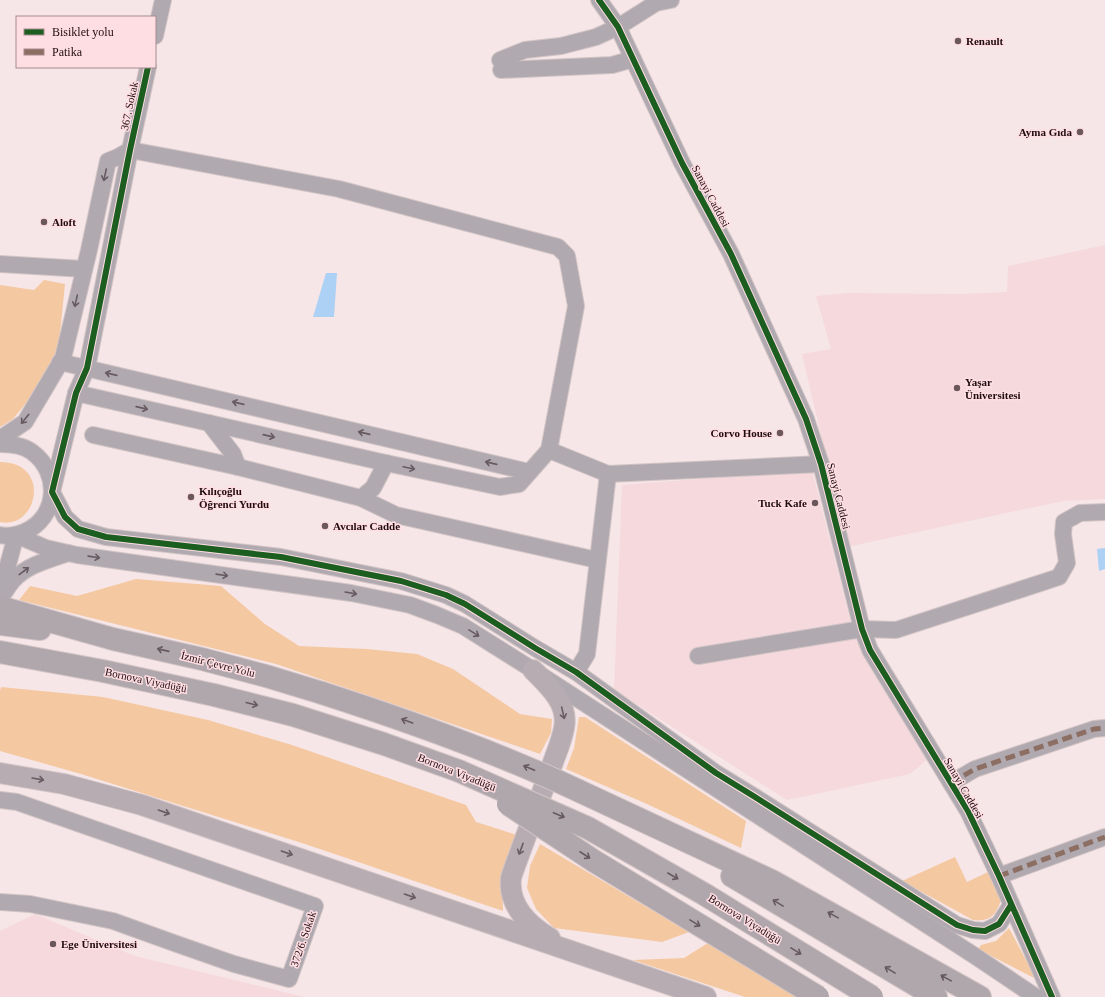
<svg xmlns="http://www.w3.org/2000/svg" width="1105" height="997" viewBox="0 0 1105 997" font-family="Georgia,serif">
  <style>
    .built { fill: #f5d9dd }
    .green { fill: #f4c8a1 }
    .water { fill: #add0f5 }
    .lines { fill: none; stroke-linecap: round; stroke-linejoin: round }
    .minor-casing { stroke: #d3c5c6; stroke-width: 18 }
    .major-casing { stroke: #d3c5c6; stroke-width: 22 }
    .highway-casing { stroke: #d3c5c6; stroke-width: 24 }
    .minor { stroke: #b0aab0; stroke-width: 16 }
    .major { stroke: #b6acb2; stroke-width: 20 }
    .highway { stroke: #b0a7ad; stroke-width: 22 }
    .highway-bridge-casing { stroke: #d3c5c6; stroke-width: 24; stroke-linecap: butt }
    .highway-bridge { stroke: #b0a7ad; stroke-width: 22 }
    .quiet { stroke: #8d6e63; stroke-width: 5; stroke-dasharray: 10 5; stroke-linecap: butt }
    .cycleway-casing { stroke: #ffdee3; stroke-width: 8 }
    .cycleway { stroke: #1b5e20; stroke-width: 6 }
    .oneway { stroke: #675b60 }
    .oneway2 { stroke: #675a5e }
    .oneway3 { stroke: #6a5c61 }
    .poi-dot { fill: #6a585c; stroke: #ffdee3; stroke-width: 1.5 }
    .labels { text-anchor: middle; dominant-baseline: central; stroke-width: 3; stroke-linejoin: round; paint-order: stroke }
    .poi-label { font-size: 11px; font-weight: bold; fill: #1e0c10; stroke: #ffdee3; text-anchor: start }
    .street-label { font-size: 11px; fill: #1e0c10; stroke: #ffdee3 }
  </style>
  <rect width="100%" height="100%" fill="#f7e6e8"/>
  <!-- built -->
  <g class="built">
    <path d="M1105,245V499L1063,501L847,547L802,354L831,349L816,296L847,293L962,294L1007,292L1008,266Z"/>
    <path d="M812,470L851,624L929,758L910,774L787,800L614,690L622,485Z"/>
    <path d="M35,914L135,956L305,997H0V931Z"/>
  </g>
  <!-- green -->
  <g class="green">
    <path d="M44,280L65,284L58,354L41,385L13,419L0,427V285L34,290Z"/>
    <path d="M0,462C52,462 38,530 0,522Z"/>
    <path d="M136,579L221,586L265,624L299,646L367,649L417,654L453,669L520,714L552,719L551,733L540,754L276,664L19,600L30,586L77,596Z"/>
    <path d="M1,687L103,697L208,720L292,745L466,805L476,822L517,835L502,870L503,911L305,844L81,774L0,751V691Z"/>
    <path d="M579,717H585L746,821L741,848L647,804L566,769L574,748Z"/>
    <path d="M540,844L689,932L662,942L554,928L536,909L527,888L530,866Z"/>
    <path d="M955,857L967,882L988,872L1001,900C996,915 990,922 973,920L902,881Z"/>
    <path d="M1009,928L1036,979L978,949L981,945L996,941Z"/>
    <path d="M711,941L803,997H745L633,960L684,958Z"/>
  </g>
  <!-- water -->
  <g class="water">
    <path d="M326,273H337L334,317H313Z"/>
    <path d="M1105,548V569L1099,571L1097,549Z"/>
  </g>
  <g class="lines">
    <!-- minor casing -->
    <g class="minor-casing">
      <g id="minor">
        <path d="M599,0L618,27L682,163L731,254L806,419L821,464L862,629L870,650L968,811L999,876L1052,997"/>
        <path d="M155,36L163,0"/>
        <path d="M500,60L525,50L561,46L596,37L618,27L656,3L671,0"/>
        <path d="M148,67L130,150L87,368L76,393L52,492L65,517L78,529L106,537L281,557L401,581L446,595L465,604L535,648L576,672L716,773L755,797L957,925L973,930L985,931L999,924L1011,905"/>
        <path d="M501,70L612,65L633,59"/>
        <path d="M0,264L84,269"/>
        <path d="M60,362L529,472"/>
        <path d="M209,423L233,454L238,467"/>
        <path d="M93,435L238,467L361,498L396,515L597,560"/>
        <path d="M0,439L25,422L63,358L89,250L108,161L118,157L130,150L339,189L558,247L567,256L576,306L549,450L519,484L500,487L386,463L76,393"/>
        <path d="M0,444C11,444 23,445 32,452C61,473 58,518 24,532C16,535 8,537 0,535"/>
        <path d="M549,450L608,474L821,464"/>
        <path d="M361,498L373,488L386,463"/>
        <path d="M16,535L46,548L77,555L351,593L410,605L437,615L463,626L533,670L975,956L1036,997"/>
        <path d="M1,591L16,535"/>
        <path d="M0,601C2,596 5,591 8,587C21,566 46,561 68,553"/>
        <path d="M698,656L862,629L896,630L1059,577L1067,563L1063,534L1064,522L1080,513L1105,512"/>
        <path d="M576,672L587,654L608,474"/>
        <path d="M951,783L975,769L1094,729L1105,728"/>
        <path d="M0,800L17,802L315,906L289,979L234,964L174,943L113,921L30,904L0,902"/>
        <path d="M999,876L1105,837"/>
      </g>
    </g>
    <!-- major casing -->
    <g class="major-casing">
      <g id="major">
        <path d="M533,670C549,686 569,704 564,728C563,734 561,740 559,746L515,866C514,869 512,874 511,878C508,905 528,925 550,938"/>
        <path d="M0,773L64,784L142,805L706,997"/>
      </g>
    </g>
    <!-- highway casing -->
    <g class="highway-casing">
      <g id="highway">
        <path d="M0,607L113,639L202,659L266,676L322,693"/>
        <path d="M0,624L40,629"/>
        <path d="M0,652L103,671L214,695L293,715L384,744L459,771"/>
        <path d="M577,790L772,881L980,997"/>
        <path d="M732,876L936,997"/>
      </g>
    </g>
    <!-- minor -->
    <use href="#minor" class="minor"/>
    <!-- major -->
    <use href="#major" class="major"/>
    <!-- highway -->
    <use href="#highway" class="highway"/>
    <!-- highway-bridge casing -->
    <g class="highway-bridge-casing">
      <g id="highway-bridge">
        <path d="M322,693C409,721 494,751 577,790"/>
        <path d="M459,771L588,828L704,894L872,997"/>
        <path d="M508,804L594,861L818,997"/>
      </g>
    </g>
    <!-- highway-bridge -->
    <use href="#highway-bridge" class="highway-bridge"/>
    <!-- quiet -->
    <g class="quiet">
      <path d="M951,783L975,769L1094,729L1105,728"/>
      <path d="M999,876L1105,837"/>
    </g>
    <!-- cycleway casing -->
    <g class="cycleway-casing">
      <g id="cycleway">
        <path d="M599,0L618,27L682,163L731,254L806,419L821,464L862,629L870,650L968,811L999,876L1052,997"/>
        <path d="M148,67L130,150L87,368L76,393L52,492L65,517L78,529L106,537L281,557L401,581L446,595L465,604L535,648L576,672L716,773L755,797L957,925L973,930L985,931L999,924L1011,905"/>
      </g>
    </g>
    <!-- cycleway -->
    <use href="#cycleway" class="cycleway"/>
  </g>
  <!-- one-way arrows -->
  <defs><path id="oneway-shaft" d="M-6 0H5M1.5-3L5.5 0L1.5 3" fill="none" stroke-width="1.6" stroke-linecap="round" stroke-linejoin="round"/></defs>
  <g class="oneway">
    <use href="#oneway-shaft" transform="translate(105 175) rotate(102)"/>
    <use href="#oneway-shaft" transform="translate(76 301) rotate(103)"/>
    <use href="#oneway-shaft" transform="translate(111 374) rotate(-167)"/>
    <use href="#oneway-shaft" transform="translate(238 403) rotate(-167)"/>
    <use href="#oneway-shaft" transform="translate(142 408) rotate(13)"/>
    <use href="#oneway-shaft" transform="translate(25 419) rotate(129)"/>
    <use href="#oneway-shaft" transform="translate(364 433) rotate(-167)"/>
    <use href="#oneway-shaft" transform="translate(269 436) rotate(13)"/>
    <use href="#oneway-shaft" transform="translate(491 463) rotate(-167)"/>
    <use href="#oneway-shaft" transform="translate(409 468) rotate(12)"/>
    <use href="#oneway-shaft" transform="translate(94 557) rotate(8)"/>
    <use href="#oneway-shaft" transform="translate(24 571) rotate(-37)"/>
    <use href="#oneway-shaft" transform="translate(222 575) rotate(8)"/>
    <use href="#oneway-shaft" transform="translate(351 593) rotate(10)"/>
    <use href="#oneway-shaft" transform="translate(474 633) rotate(32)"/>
  </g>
  <g class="oneway2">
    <use href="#oneway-shaft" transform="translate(163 650) rotate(-167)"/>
    <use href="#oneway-shaft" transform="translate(252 704) rotate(14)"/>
    <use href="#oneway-shaft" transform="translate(407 721) rotate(-160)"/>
    <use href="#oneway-shaft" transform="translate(529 768) rotate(-157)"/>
    <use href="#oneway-shaft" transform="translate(559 815) rotate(23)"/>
    <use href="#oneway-shaft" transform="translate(585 855) rotate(33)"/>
    <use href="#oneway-shaft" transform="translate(673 876) rotate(30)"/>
    <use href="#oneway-shaft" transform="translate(778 903) rotate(-149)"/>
    <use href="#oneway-shaft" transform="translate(833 915) rotate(-151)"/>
    <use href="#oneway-shaft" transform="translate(695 923) rotate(31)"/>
    <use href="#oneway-shaft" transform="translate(796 951) rotate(32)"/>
    <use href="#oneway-shaft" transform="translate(890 970) rotate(-149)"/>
    <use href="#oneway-shaft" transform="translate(946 978) rotate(-151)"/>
  </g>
  <g class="oneway3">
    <use href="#oneway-shaft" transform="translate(563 713) rotate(77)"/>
    <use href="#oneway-shaft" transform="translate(38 779) rotate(10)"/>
    <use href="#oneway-shaft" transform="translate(164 812) rotate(19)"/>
    <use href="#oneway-shaft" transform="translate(521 849) rotate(110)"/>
    <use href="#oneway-shaft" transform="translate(287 853) rotate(19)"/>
    <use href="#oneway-shaft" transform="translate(410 896) rotate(19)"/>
  </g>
  <!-- markers -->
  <g class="poi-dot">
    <circle cx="958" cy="41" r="4"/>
    <circle cx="1080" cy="132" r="4"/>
    <circle cx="44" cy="222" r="4"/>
    <circle cx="957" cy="388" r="4"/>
    <circle cx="780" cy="433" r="4"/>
    <circle cx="191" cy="497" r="4"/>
    <circle cx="815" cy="503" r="4"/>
    <circle cx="325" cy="526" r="4"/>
    <circle cx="53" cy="944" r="4"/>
  </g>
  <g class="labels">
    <!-- poi labels -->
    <g class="poi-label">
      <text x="966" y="41">Renault</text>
      <text x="1072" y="132" text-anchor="end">Ayma Gıda</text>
      <text x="52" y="222">Aloft</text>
      <text x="965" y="382">Yaşar<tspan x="965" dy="13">Üniversitesi</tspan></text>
      <text x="772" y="433" text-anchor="end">Corvo House</text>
      <text x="199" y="491">Kılıçoğlu<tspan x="199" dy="13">Öğrenci Yurdu</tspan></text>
      <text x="807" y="503" text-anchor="end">Tuck Kafe</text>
      <text x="333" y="526">Avcılar Cadde</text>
      <text x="61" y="944">Ege Üniversitesi</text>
    </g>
    <!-- street labels -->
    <g class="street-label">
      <text transform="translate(129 106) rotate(-78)">367. Sokak</text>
      <text transform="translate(711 196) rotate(62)">Sanayi Caddesi</text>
      <text transform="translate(839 496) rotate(76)">Sanayi Caddesi</text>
      <text transform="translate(218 664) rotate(14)">İzmir Çevre Yolu</text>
      <text transform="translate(146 680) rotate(12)">Bornova Viyadüğü</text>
      <text transform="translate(457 772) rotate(22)">Bornova Viyadüğü</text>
      <text transform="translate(964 788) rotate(60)">Sanayi Caddesi</text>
      <text transform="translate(745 919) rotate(32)">Bornova Viyadüğü</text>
      <text transform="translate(303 939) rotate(-71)">372/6. Sokak</text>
    </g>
  </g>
  <!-- legend -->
  <rect x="16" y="16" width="140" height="52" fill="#ffdee3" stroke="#a58a8f"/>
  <rect x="24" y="29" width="20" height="6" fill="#1b5e20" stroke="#a58a8f"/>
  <text x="52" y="36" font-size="12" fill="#1e0c10">Bisiklet yolu</text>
  <rect x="24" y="49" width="20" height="6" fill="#8d6e63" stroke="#a58a8f"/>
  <text x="52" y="56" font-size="12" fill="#1e0c10">Patika</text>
</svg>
